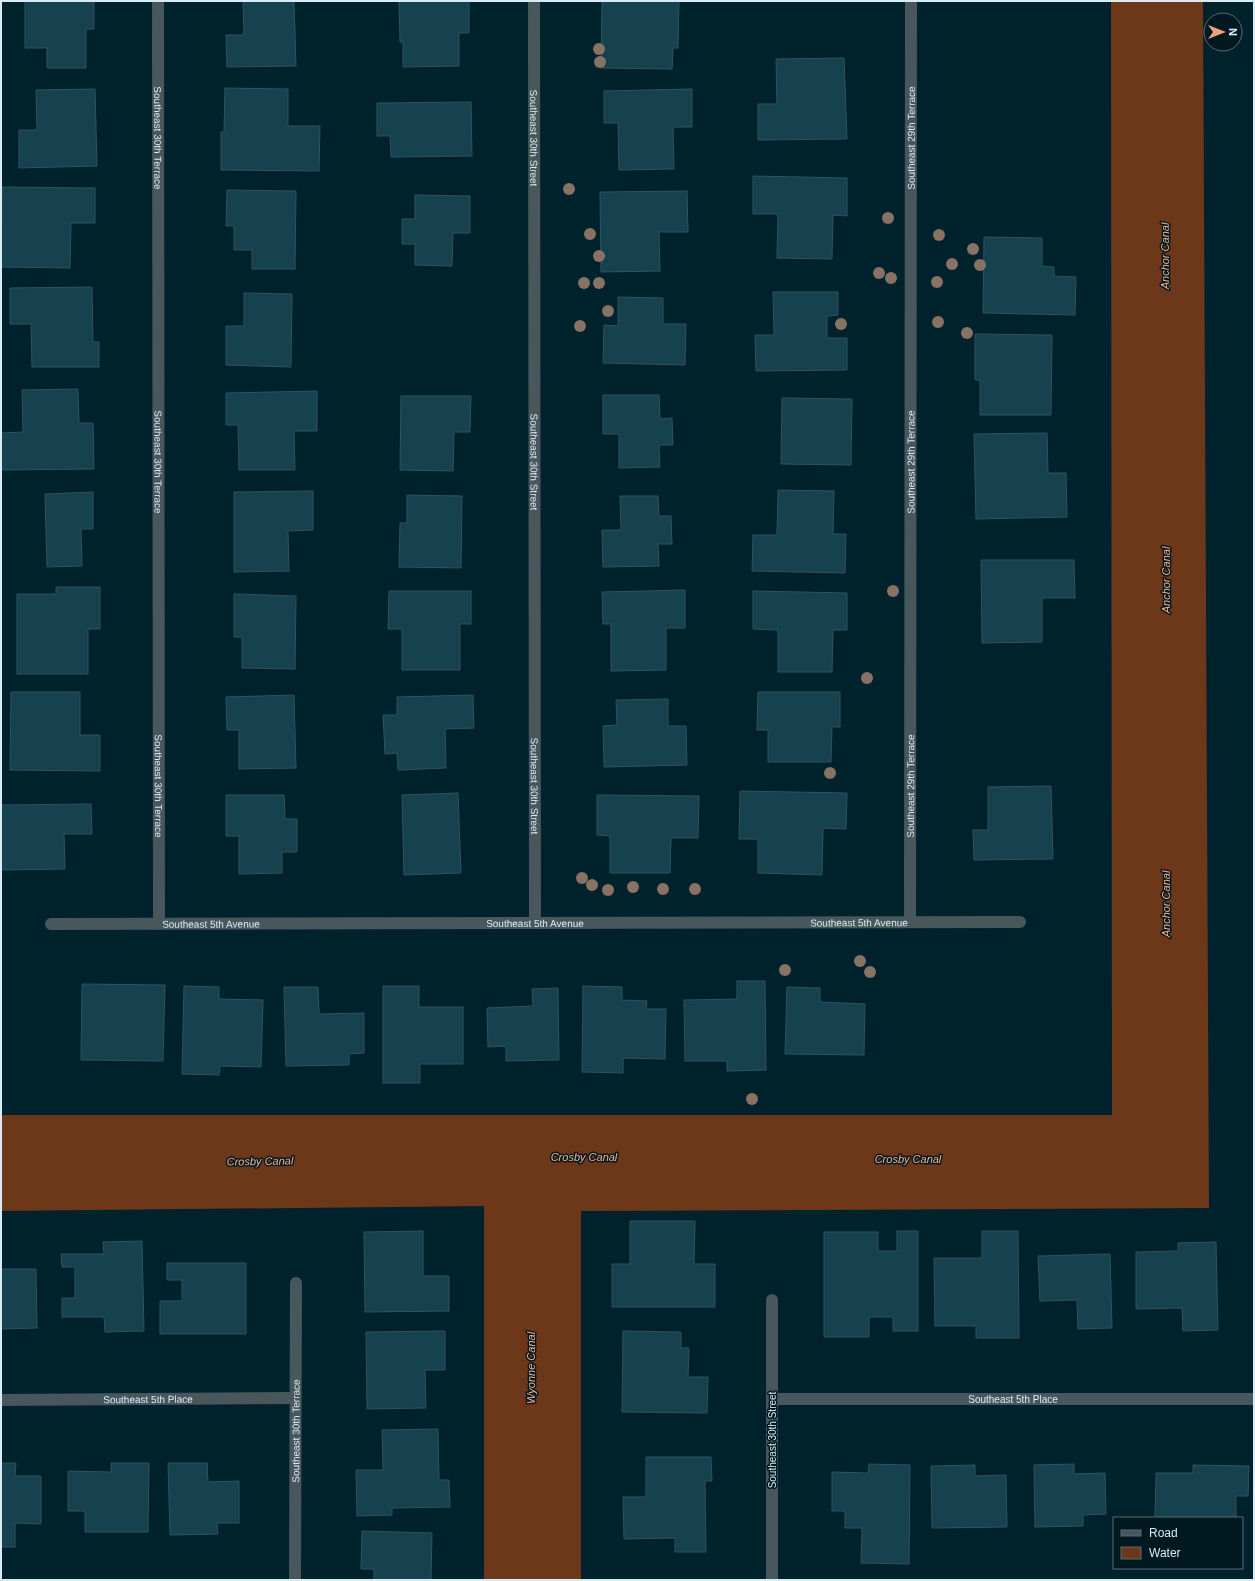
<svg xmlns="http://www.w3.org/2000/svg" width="1255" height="1581" viewBox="0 0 1255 1581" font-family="Arial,sans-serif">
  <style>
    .water { fill: #6d381a }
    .building { fill: #16414f; stroke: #31535f }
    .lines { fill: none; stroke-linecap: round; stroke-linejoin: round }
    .street { stroke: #48575c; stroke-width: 12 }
    .tree { fill: #887263 }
    .labels { text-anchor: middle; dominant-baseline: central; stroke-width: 3; stroke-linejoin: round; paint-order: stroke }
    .street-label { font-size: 10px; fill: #d9ecf3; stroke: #001820 }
    .water-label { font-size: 11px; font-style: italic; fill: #f7b390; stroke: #001820 }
  </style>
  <rect width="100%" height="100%" fill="#00222d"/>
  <!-- water -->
  <path class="water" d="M1111,1H1203L1209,1208L581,1211V1580H484V1206L1,1211V1115H1112Z"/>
  <!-- building -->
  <g class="building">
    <path d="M25,1H94V29H86V68H47V48H25Z"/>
    <path d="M243,1H294L296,66L227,67L226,35H244Z"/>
    <path d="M399,1H469V33H459V66L403,67V42H400Z"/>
    <path d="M602,1H679L678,48H673L672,69L601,68Z"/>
    <path d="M844,58L847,139L758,140V104H777L776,59Z"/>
    <path d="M225,88L288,89V126H320L319,171L221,170V132H224Z"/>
    <path d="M95,89L97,166L19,168V130H37L36,90Z"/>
    <path d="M692,89V127H673L674,169L619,170L618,123H604V91Z"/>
    <path d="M471,102L472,156L391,157L390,136H377V103Z"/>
    <path d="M753,176L847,178V216L833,215L832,259L777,258L778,214H753Z"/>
    <path d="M2,187L95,188V223H71L70,268L1,267Z"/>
    <path d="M227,190L296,191L295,269H252V250H234V226H226Z"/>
    <path d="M687,191L688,232H659L660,271L601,272L600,192Z"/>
    <path d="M415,195L470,196V233H453L452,266L415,265V244H402V219H415Z"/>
    <path d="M984,237L1042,238V266L1054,267V276L1076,277L1075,315L983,313Z"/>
    <path d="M92,287L93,342H99V367H32L31,324H10V288Z"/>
    <path d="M773,292H838V315L827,316V338H847V370L756,371L755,335H774Z"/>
    <path d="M244,293L292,294L291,367L226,365V326H244Z"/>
    <path d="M618,297L663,298V324H686L685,365L603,363L604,325L618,326Z"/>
    <path d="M975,334L1052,335L1051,415H980V380H975Z"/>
    <path d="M78,389L79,423H93L94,469L1,470V433L23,432L22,390Z"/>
    <path d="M317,391V431H294L295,470H239L238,425H226V393Z"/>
    <path d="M603,395H659L660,419L672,418L673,445H659L660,467L619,468V434H603Z"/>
    <path d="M401,396H471L470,432H454L453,471L400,470Z"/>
    <path d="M782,398L852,399L851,465L781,464Z"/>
    <path d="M1047,433L1048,473H1066L1067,517L976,519L974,434Z"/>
    <path d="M778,490L834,491L833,534H846L845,573L752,571L753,535H777Z"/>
    <path d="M313,491V530L288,531L289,571L234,572V492Z"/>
    <path d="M93,492V529H81L82,566L47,567L45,494Z"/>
    <path d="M407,495L462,496L461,568L399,567L400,523H407Z"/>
    <path d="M620,496H658L659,516H671L672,544H658L659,566L603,567L602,530H621Z"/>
    <path d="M981,560H1074L1075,598H1042V642L982,643Z"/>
    <path d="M56,587H100V629H88V674H17V594H56Z"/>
    <path d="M685,590V628H666V670L611,671V624H603L602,592Z"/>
    <path d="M389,591H471V624H460V670H402V629H388Z"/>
    <path d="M753,591L847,593V630H833L832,672H778V630L753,629Z"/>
    <path d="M234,594L296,596L295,669L242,668V637H234Z"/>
    <path d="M11,692H80V735H100V771L10,770Z"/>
    <path d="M758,692H840V727H832L831,762H768V730H757Z"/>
    <path d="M294,695L296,768L239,769V730H227L226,697Z"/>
    <path d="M473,695L474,728L445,729L446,768L398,770L397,753L385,754L383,715H397V697Z"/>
    <path d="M668,699V726H686L687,765L604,767L603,726L617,725L616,700Z"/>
    <path d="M1051,786L1053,859L974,860L973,830H988V787Z"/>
    <path d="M740,791L847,793L846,829L823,828L822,875L758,873V839H739Z"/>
    <path d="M458,793L461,873L404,875L402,795Z"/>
    <path d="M226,795H284L285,819H297V852H282V873L239,874V836H226Z"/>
    <path d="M597,795L699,796L698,838H671L670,873H610V836L597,835Z"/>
    <path d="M91,804L92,834H64L65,869L1,870V805Z"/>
    <path d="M737,981H765L766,1070L727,1071V1061H685L684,1000L737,999Z"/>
    <path d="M82,984L165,985L163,1061L81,1060Z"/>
    <path d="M184,986L219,987V999L263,1000L261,1067L220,1066L219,1075L182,1074Z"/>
    <path d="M383,986H419V1007H463V1064H420V1083H383Z"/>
    <path d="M583,986L622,987V1000L647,1001L646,1009H666L665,1059L623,1058V1073L582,1072Z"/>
    <path d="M284,987H318L319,1014L364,1013V1053L349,1054V1065L286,1066Z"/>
    <path d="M787,987L820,988V1002L865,1004L864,1055L785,1054Z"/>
    <path d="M558,988L559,1060L506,1061V1046L488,1047L487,1008L533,1006L532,989Z"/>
    <path d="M630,1221H695L694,1264H715V1307H612V1264H630Z"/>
    <path d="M423,1231V1276H449V1311L365,1312L364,1232Z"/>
    <path d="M897,1231H918V1331H893V1317H869V1337H824V1232H878V1251H897Z"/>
    <path d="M982,1231H1018L1019,1338H976V1326H935L934,1258H982Z"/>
    <path d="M142,1241L144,1331L105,1332L104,1317H62V1298H75V1267H62L61,1254H104L103,1242Z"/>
    <path d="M1216,1242L1218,1330L1183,1331L1182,1308L1136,1309V1252L1178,1251V1243Z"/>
    <path d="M1110,1254L1112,1328L1078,1329L1077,1300L1040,1301L1038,1256Z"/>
    <path d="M167,1263H246V1334H160V1301H182V1280H167Z"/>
    <path d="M1,1269H36L37,1328L1,1329Z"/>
    <path d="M445,1331V1370H425L426,1408L367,1409L366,1332Z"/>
    <path d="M623,1331L681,1332V1348H689L688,1377H708L707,1413L622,1412Z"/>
    <path d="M438,1429L439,1480H449L450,1507L392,1508V1515L357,1516L356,1470H383L382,1430Z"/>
    <path d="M646,1457H711L712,1481H705L706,1552H675V1538L624,1539L623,1497H646Z"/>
    <path d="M1,1463H16L15,1476H41V1524L15,1523V1547H1Z"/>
    <path d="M111,1463H149L148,1532H85V1511H68V1471L111,1472Z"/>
    <path d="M168,1463H207L208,1482L239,1481V1523H217L218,1534L170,1535Z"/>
    <path d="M869,1464L910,1465L909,1564L861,1563L862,1528H845V1511H832V1472L868,1473Z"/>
    <path d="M1074,1464V1474L1105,1473L1106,1514L1083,1515V1526L1035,1527L1034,1465Z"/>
    <path d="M975,1465V1476L1006,1475L1007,1527L932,1528L931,1466Z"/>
    <path d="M1193,1465L1249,1466L1248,1496H1236V1518H1155L1156,1473H1193Z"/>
    <path d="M362,1531L432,1533L431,1580H374V1569H361Z"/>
  </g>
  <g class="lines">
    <!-- street -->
    <g class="street">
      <path id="s1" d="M158,1L159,924"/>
      <path id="s2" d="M534,1L535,923"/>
      <path id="s3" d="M910,922L911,1"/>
      <path id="s4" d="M51,924L1020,922"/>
      <path id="s5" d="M772,1399H1254"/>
      <path id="s6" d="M1,1400L295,1398"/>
      <path id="s7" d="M295,1580L296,1283"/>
      <path d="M772,1580V1300"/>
    </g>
  </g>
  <!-- trees -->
  <g class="tree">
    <circle cx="599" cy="49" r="6"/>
    <circle cx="600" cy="62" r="6"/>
    <circle cx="569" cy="189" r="6"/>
    <circle cx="888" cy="218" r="6"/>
    <circle cx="590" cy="234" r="6"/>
    <circle cx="939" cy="235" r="6"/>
    <circle cx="973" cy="249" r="6"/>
    <circle cx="599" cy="256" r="6"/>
    <circle cx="952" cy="264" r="6"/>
    <circle cx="980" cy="265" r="6"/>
    <circle cx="879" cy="273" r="6"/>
    <circle cx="891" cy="278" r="6"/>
    <circle cx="937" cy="282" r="6"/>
    <circle cx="584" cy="283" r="6"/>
    <circle cx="599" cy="283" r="6"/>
    <circle cx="608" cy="311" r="6"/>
    <circle cx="938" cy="322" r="6"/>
    <circle cx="841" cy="324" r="6"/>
    <circle cx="580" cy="326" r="6"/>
    <circle cx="967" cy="333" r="6"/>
    <circle cx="893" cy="591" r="6"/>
    <circle cx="867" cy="678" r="6"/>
    <circle cx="830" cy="773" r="6"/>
    <circle cx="582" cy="878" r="6"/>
    <circle cx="592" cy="885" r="6"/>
    <circle cx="633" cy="887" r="6"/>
    <circle cx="663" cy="889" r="6"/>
    <circle cx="695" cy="889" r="6"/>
    <circle cx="608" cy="890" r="6"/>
    <circle cx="860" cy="961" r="6"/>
    <circle cx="785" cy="970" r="6"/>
    <circle cx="870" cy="972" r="6"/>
    <circle cx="752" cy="1099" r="6"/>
  </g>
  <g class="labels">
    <!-- street labels -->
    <g class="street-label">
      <text stroke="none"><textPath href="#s1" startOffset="137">Southeast 30th Terrace</textPath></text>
      <text stroke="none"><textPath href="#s2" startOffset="137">Southeast 30th Street</textPath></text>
      <text stroke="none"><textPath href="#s3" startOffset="784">Southeast 29th Terrace</textPath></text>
      <text stroke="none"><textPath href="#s1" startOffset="461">Southeast 30th Terrace</textPath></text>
      <text stroke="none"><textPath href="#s2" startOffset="461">Southeast 30th Street</textPath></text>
      <text stroke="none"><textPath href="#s3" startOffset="460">Southeast 29th Terrace</textPath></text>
      <text stroke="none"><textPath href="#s1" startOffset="785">Southeast 30th Terrace</textPath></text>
      <text stroke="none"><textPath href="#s2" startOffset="785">Southeast 30th Street</textPath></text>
      <text stroke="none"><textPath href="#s3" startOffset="136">Southeast 29th Terrace</textPath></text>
      <text stroke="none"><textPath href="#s4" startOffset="808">Southeast 5th Avenue</textPath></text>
      <text stroke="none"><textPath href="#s4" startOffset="484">Southeast 5th Avenue</textPath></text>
      <text stroke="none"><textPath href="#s4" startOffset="160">Southeast 5th Avenue</textPath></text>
      <text stroke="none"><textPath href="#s6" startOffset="147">Southeast 5th Place</textPath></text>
      <text stroke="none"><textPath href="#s5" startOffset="241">Southeast 5th Place</textPath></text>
      <text stroke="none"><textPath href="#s7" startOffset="149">Southeast 30th Terrace</textPath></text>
      <text transform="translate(772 1440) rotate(-90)">Southeast 30th Street</text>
    </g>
    <!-- water labels -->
    <g class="water-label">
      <text transform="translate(1165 256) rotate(-90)">Anchor Canal</text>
      <text transform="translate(1166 580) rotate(-90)">Anchor Canal</text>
      <text transform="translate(1166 904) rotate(-90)">Anchor Canal</text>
      <text x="584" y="1157">Crosby Canal</text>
      <text x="908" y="1159">Crosby Canal</text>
      <text transform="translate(260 1161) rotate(-1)">Crosby Canal</text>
      <text transform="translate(531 1368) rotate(-90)">Wyonne Canal</text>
    </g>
  </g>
  <!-- border -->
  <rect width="1255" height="1581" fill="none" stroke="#d9ecf3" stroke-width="4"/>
  <!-- legend -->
  <rect x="1113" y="1517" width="130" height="52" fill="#001820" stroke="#576d74"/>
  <rect x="1121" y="1530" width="20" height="6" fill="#48575c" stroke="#576d74"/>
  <text x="1149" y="1537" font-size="12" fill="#d9ecf3">Road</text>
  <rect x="1121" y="1547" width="20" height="12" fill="#6d381a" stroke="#576d74"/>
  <text x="1149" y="1557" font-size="12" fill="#d9ecf3">Water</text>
  <!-- north arrow -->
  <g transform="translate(1223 32) rotate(90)"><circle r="19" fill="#001820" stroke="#576d74"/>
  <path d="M0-3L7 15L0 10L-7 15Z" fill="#f0a27a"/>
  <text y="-6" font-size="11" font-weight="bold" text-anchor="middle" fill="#d9ecf3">N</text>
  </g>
</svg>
